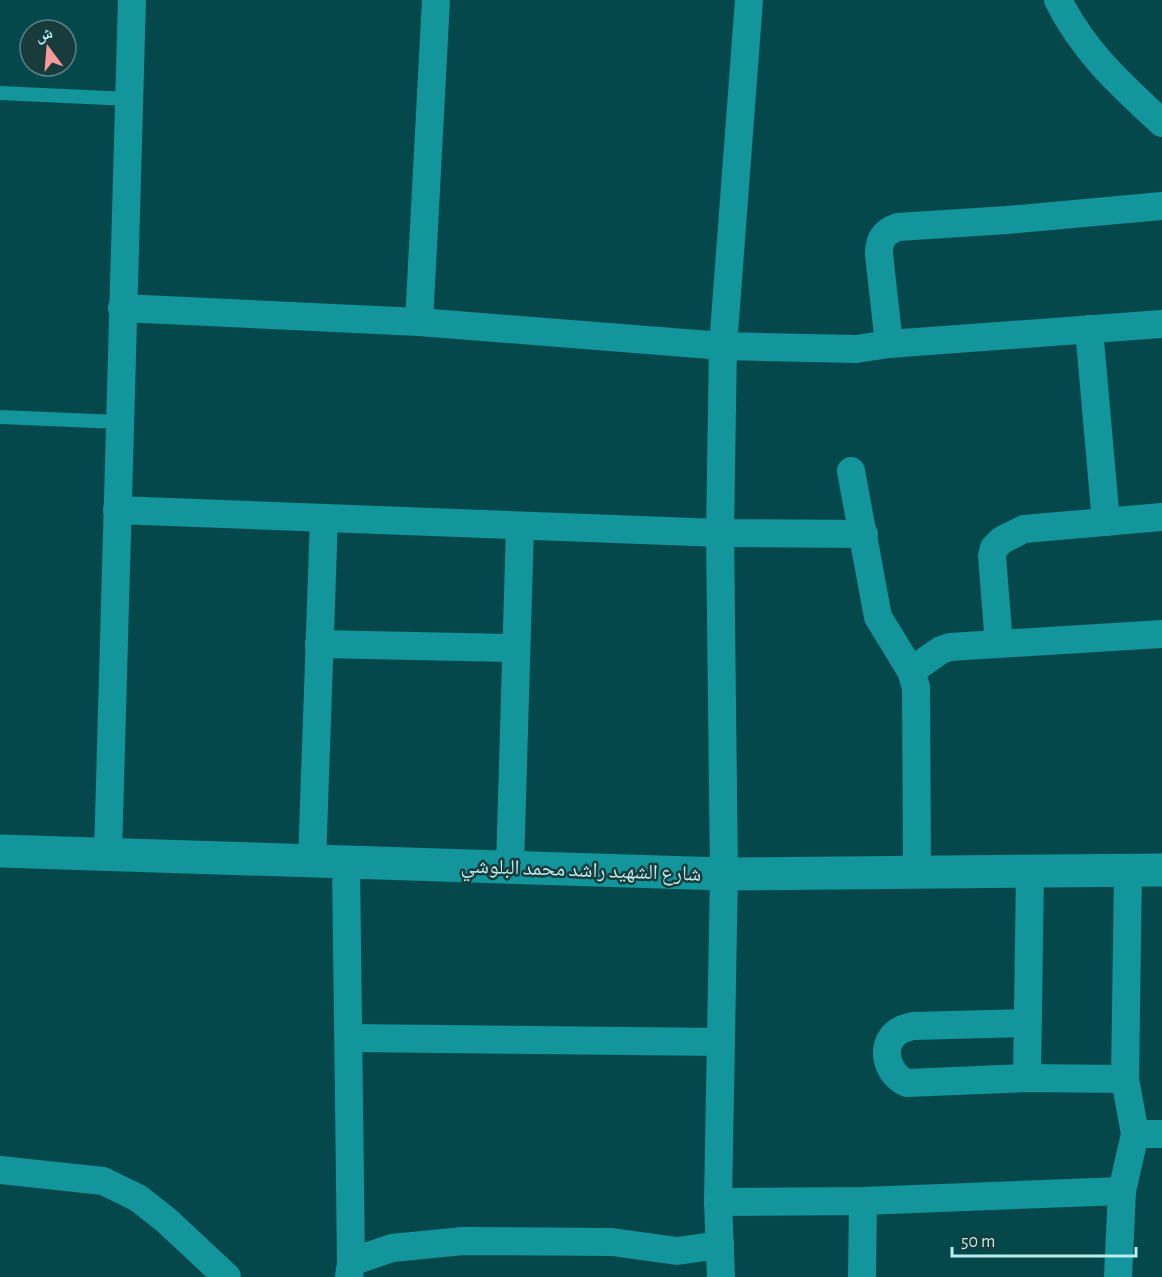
<svg xmlns="http://www.w3.org/2000/svg" width="1162" height="1277" viewBox="0 0 1162 1277" font-family="'Alegreya Sans','Noto Naskh Arabic',sans-serif">
  <style>
    .lines { fill: none; stroke-linecap: round; stroke-linejoin: round }
    .service { stroke: #12959b; stroke-width: 14 }
    .minor { stroke: #12959b; stroke-width: 28 }
    .tertiary { stroke: #12959b; stroke-width: 33 }
    .labels { text-anchor: middle; dominant-baseline: central; stroke-width: 5; stroke-linejoin: round; paint-order: stroke }
    .street-label { font-size: 21px; fill: #baebed; stroke: #183b3c }
  </style>
  <rect width="100%" height="100%" fill="#04484b"/>
  <g class="lines">
    <!-- service -->
    <g class="service">
      <path d="M0,93L129,99"/>
      <path d="M0,417L119,422"/>
    </g>
    <!-- minor -->
    <g class="minor">
      <path d="M1058,0C1084,52 1120,84 1162,123"/>
      <path d="M122,308L419,322L723,346L856,349L889,344L1162,324"/>
      <path d="M419,322L436,0"/>
      <path d="M1089,329L1106,522"/>
      <path d="M889,344L879,254C879,239 884,232 898,227L1007,220L1162,206"/>
      <path d="M851,471L878,617L911,671L916,687L917,872"/>
      <path d="M117,510L720,533L864,534"/>
      <path d="M319,644L516,648"/>
      <path d="M999,644L992,556L994,548L1002,540L1024,529L1162,517"/>
      <path d="M911,671L941,650L950,647L1162,634"/>
      <path d="M108,854L132,0"/>
      <path d="M312,862L324,518"/>
      <path d="M346,863L351,1262L349,1277"/>
      <path d="M510,867L520,526"/>
      <path d="M1028,1023L913,1026C906,1028 900,1029 895,1034C879,1049 889,1076 907,1083L1027,1078L1125,1079"/>
      <path d="M350,1038L721,1042"/>
      <path d="M1027,1078L1030,872"/>
      <path d="M1135,1134H1162"/>
      <path d="M0,1170L103,1181L138,1198L166,1220L227,1277"/>
      <path d="M718,1202L863,1201L1122,1191"/>
      <path d="M351,1262L392,1248L463,1241L612,1242L677,1251L720,1245"/>
      <path d="M721,1277L718,1202L724,874L720,533L723,346L749,0"/>
      <path d="M862,1277L863,1201"/>
      <path d="M1118,1277L1122,1191L1135,1134L1125,1079L1128,871"/>
    </g>
    <!-- tertiary -->
    <path class="tertiary" d="M0,851L724,874L1162,870"/>
  </g>
  <g class="labels">
    <!-- street labels -->
    <g class="street-label">
      <text transform="translate(581 870) rotate(2)">شارع الشهيد راشد محمد البلوشي</text>
    </g>
  </g>
  <!-- north arrow -->
  <g transform="translate(48 48) rotate(344)"><circle r="28" fill="#183b3c" stroke="#598183" stroke-width="1.5"/>
  <path d="M0-4.5L10 22L0 15L-10 22Z" fill="#f59b9b"/>
  <text y="-9" font-size="16" font-weight="bold" text-anchor="middle" fill="#baebed">ش</text>
  </g>
  <!-- scale -->
  <path d="M952 1247v9h184v-9" fill="none" stroke="#baebed" stroke-width="3"/>
  <text x="961" y="1247" font-size="18" fill="#baebed" stroke="#183b3c" stroke-width="4.5" paint-order="stroke">50 m</text>
</svg>
